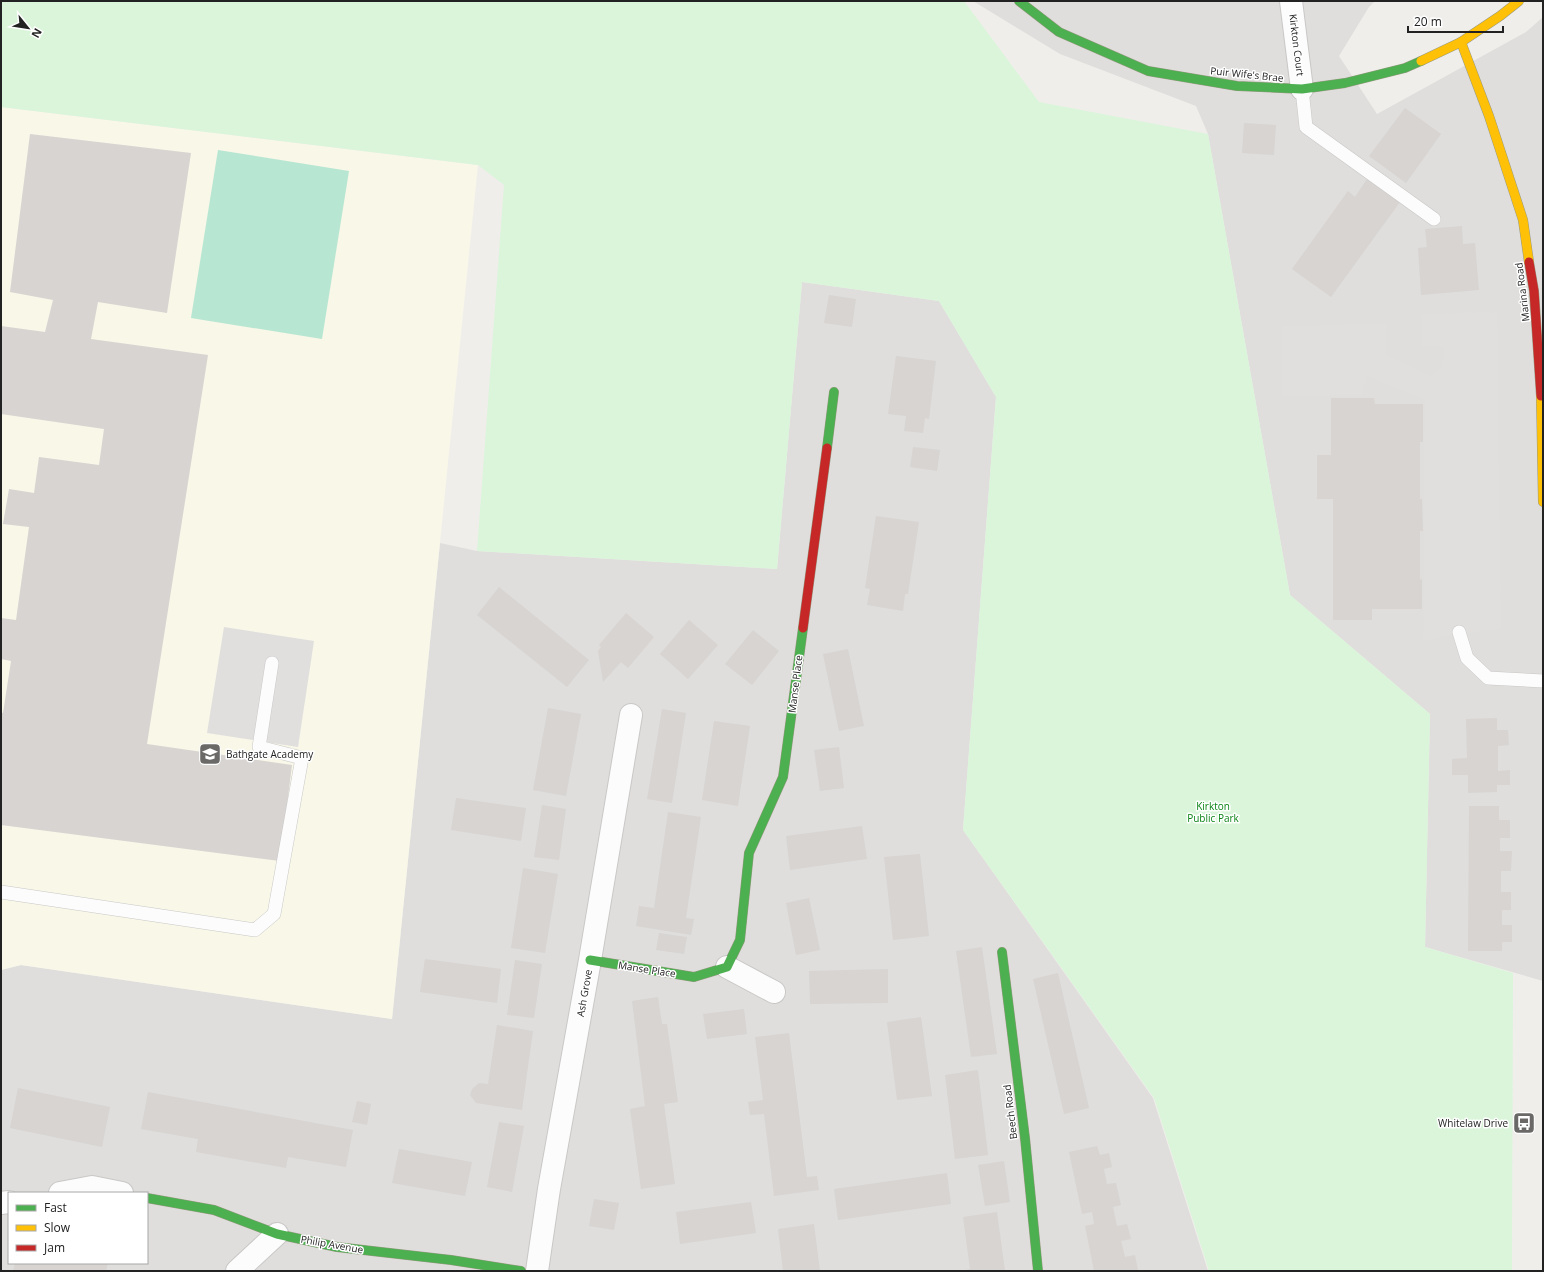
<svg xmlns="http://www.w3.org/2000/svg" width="1544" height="1272" viewBox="0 0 1544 1272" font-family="'Open Sans',sans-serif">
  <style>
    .residential { fill: #dfdedc; fill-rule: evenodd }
    .education { fill: #f8f7e8 }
    .park { fill: #daf5da }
    .pitch { fill: #b7e6d2 }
    .parking { fill: #e0dfde }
    .building { fill: #d7d4d2 }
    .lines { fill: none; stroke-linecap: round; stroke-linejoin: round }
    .lane-casing { stroke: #c9c8c7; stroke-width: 14 }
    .street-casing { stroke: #c9c8c7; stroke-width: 24 }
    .fast-casing { stroke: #999a82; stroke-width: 10 }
    .slow-casing { stroke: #999a82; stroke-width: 10 }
    .jam-casing { stroke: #999a82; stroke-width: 10 }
    .lane { stroke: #fdfcfc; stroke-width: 13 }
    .street { stroke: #fdfcfc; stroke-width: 22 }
    .fast { stroke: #4caf50; stroke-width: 9 }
    .slow { stroke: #ffc107; stroke-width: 9 }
    .jam { stroke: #c62828; stroke-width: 9 }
    .labels { text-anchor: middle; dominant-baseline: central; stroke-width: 3; stroke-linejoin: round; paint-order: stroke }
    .street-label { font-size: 10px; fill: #222; stroke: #fff }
    .poi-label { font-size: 10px; fill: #222; stroke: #fff; text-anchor: start }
    .park-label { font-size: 10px; fill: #0c8416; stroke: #fff }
  </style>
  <rect width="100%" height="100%" fill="#f0eeeb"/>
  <!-- residential -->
  <g class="residential">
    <path d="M973,1H1375L1369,7L1339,56L1377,114L1526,32L1543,17V981L1425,947L1430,714L1290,595L1208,134L1196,106L1060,54Z"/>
    <path d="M802,282L939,301L996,397L963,830L1153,1098L1208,1271H1V970L21,965L392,1019L440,543L477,551L777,569ZM9,1193H147V1263H9Z"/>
  </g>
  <!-- education -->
  <path class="education" d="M1,107L478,165L392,1019L21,965L1,970Z"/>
  <!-- park -->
  <path class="park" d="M1,1H964L1039,102L1208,134L1290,595L1430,714L1425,947L1513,973L1512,1271H1209L1154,1098L963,830L996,397L939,301L802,282L777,569L477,551L504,185L478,165L1,107Z"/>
  <!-- pitch -->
  <path class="pitch" d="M218,150L349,171L322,339L191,318Z"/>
  <!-- parking -->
  <g class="parking">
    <path d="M1497,312L1501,628L1423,640L1425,400L1366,375L1362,395L1282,396V326L1387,324L1385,354L1430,376L1443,366L1444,347L1422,346V314Z"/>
    <path d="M224,627L314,641L298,747L207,733Z"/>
  </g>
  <!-- building -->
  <g class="building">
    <path d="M1405,108L1441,134L1406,183L1369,156Z"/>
    <path d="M1244,123L1276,125L1274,155L1242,153Z"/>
    <path d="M30,134L191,153L167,313L98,302L91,339L208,355L147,744L292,765L280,861L1,825V712L3,713L11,661L1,659V618L16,620L29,527L3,524L9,489L34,493L39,457L99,465L104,429L1,414V326L45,332L53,300L10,292Z"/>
    <path d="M1367,179L1400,202L1331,297L1292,269L1348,191L1355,197Z"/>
    <path d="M1462,226L1463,244L1475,243L1479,290L1421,295L1418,248L1427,247L1425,229Z"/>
    <path d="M829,295L856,299L852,327L824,323Z"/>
    <path d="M896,356L936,361L929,419L925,418L923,433L904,431L906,416L888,414Z"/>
    <path d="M1331,398H1374L1375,404H1423V442H1420V499H1422L1423,531H1420V580L1422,579V609H1372V620H1333V499H1317V455H1331Z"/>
    <path d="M913,447L940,450L937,471L910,467Z"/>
    <path d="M876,516L919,522L908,594H905L903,611L867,605L870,589L865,588Z"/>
    <path d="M499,587L589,660L567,687L477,615Z"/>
    <path d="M626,613L654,637L628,668L621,662L603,682L598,651L601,647L599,645Z"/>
    <path d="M689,620L718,645L688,679L660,654Z"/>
    <path d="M753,630L779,651L752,685L725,664Z"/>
    <path d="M848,649L864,726L839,731L823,654Z"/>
    <path d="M548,708L581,714L566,796L533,790Z"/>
    <path d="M662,709L686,713L672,803L647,799Z"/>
    <path d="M1497,718V730H1508L1509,745L1498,746V771L1510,770V785H1497V792L1468,793V775H1452V759L1467,758L1466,719Z"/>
    <path d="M714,721L750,726L738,806L702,800Z"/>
    <path d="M839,747L844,788L820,791L814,750Z"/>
    <path d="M456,798L526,808L521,841L451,830Z"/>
    <path d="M542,805L566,809L559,860L534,857Z"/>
    <path d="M1469,806H1499V820H1510V838H1500V851H1512L1511,871H1501V892H1511V910H1502V925H1512V942H1502V951H1468Z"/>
    <path d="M668,812L701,817L686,918L694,919L691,935L636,926L639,906L654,908Z"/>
    <path d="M862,826L867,859L790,870L786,836Z"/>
    <path d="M920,854L929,936L893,940L884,857Z"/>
    <path d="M523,868L558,874L545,953L511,948Z"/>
    <path d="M809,898L820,950L796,955L786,903Z"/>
    <path d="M659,933L687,937L684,954L656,950Z"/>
    <path d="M982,947L997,1054L971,1057L956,951Z"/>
    <path d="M425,959L501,969L497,1003L420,992Z"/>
    <path d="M515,960L542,964L534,1018L507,1015Z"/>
    <path d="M888,969V1003L810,1004L809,971Z"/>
    <path d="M1058,973L1089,1108L1064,1114L1033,979Z"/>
    <path d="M658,997L662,1024H667L678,1102L664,1104L675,1184L641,1189L630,1109L645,1106L632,1001Z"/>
    <path d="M744,1009L747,1034L707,1039L703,1014Z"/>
    <path d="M921,1017L932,1096L897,1100L887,1022Z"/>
    <path d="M497,1025L533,1031L522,1110L476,1103L470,1095L472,1089L479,1083L488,1084Z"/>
    <path d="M789,1033L807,1177L817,1176L819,1190L774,1196L764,1114L750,1115L748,1102L763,1100L755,1037Z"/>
    <path d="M978,1070L988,1155L955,1159L945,1075Z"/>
    <path d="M18,1088L110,1107L102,1147L10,1128Z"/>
    <path d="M148,1092L353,1130L346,1167L288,1157L286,1168L196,1152L198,1139L141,1129Z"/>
    <path d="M357,1101L371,1104L367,1125L352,1122Z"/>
    <path d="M499,1122L524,1126L512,1192L487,1187Z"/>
    <path d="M1097,1146L1100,1155L1109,1153L1112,1167L1104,1169L1107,1184L1116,1183L1121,1205L1113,1207L1117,1226L1127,1224L1131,1239L1121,1241L1125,1257L1135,1255L1138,1270L1132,1271H1094L1085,1226L1094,1224L1092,1212L1082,1214L1069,1152Z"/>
    <path d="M399,1149L472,1162L465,1196L392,1183Z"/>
    <path d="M1004,1161L1010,1202L985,1206L978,1165Z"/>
    <path d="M947,1173L951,1204L838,1220L834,1189Z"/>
    <path d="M594,1199L619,1203L614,1230L589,1226Z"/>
    <path d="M751,1202L756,1233L680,1244L676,1212Z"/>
    <path d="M997,1212L1005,1271H962L970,1269L963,1217Z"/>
    <path d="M814,1224L820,1271H783L778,1229Z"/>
    <path d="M15,1263H108L106,1271H13Z"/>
  </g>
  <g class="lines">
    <!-- lane casing -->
    <g class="lane-casing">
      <g id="lane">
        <path d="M1302,89L1306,127L1434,219"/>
        <path d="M1459,632L1467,658L1488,678L1543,681"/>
        <path d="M1,892L255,930L274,914L302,758L259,747L272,663"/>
      </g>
    </g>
    <!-- street casing -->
    <g class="street-casing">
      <g id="street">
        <path d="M1291,1L1302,89"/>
        <path d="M727,967L774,992"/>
        <path d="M60,1193L92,1187L122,1193"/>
        <path d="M1,1203L9,1202"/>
        <path d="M237,1271L277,1234"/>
        <path d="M537,1271L549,1189L590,960L631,715"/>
      </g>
    </g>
    <!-- fast casing -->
    <g class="fast-casing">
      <g id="fast">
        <path d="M1019,1L1059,32L1148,71L1237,86L1302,89L1345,83L1405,68L1421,61"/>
        <path d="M827,448L834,392"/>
        <path d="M1002,952L1025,1138L1038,1271"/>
        <path d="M590,960L694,977L727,967L740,940L749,853L783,777L803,628"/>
        <path d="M147,1198L214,1210L277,1234L337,1247L451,1260L521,1271"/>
      </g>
    </g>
    <!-- slow casing -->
    <g class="slow-casing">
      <g id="slow">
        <path d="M1461,42L1489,116L1523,220L1529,262"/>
        <path d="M1421,61L1461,42L1500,16L1519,1"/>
        <path d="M1541,396L1543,502"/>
      </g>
    </g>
    <!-- jam casing -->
    <g class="jam-casing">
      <g id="jam">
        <path d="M1529,262L1534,291L1541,396"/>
        <path d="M803,628L827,448"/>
      </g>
    </g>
    <!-- lane -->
    <use href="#lane" class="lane"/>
    <!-- street -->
    <use href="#street" class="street"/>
    <!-- fast -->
    <use href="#fast" class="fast"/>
    <!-- slow -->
    <use href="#slow" class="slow"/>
    <!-- jam -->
    <use href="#jam" class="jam"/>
  </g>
  <!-- icons -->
  <defs>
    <g id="school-square" transform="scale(1.15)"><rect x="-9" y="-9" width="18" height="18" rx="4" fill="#6a6968" stroke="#fff"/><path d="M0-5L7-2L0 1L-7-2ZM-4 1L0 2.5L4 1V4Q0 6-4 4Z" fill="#fff"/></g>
    <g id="bus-square" transform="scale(1.15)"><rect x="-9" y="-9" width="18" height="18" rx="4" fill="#6a6968" stroke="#fff"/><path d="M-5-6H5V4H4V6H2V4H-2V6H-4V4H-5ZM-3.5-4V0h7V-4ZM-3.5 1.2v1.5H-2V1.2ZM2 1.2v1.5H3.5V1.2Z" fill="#fff"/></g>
  </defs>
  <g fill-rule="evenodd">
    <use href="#school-square" x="210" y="754"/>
    <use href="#bus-square" x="1524" y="1123"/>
  </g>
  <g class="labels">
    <!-- street labels -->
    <g class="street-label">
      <text transform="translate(1297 45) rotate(83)">Kirkton Court</text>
      <text transform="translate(1247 74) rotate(6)">Puir Wife's Brae</text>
      <text transform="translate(1522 292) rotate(-97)">Marina Road</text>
      <text transform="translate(795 684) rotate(-83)">Manse Place</text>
      <text transform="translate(647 969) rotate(9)">Manse Place</text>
      <text transform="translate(584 993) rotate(-80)">Ash Grove</text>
      <text transform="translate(1010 1112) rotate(-97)">Beech Road</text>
      <text transform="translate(332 1244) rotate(10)">Philip Avenue</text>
    </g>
    <!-- poi labels -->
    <g class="poi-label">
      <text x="226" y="754">Bathgate Academy</text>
      <text x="1508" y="1123" text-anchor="end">Whitelaw Drive</text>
    </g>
    <!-- park labels -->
    <g class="park-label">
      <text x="1213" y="806">Kirkton<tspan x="1213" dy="12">Public Park</tspan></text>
    </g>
  </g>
  <!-- border -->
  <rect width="1544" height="1272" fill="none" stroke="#222222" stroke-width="4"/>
  <!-- legend -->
  <rect x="8" y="1192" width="140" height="72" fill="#ffffff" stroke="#a7a7a7"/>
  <rect x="16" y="1205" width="20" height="6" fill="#4caf50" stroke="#a7a7a7"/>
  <text x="44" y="1212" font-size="12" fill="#222222">Fast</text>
  <rect x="16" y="1225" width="20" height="6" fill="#ffc107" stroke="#a7a7a7"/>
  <text x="44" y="1232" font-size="12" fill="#222222">Slow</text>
  <rect x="16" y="1245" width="20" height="6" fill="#c62828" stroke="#a7a7a7"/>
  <text x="44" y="1252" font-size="12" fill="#222222">Jam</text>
  <!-- north arrow -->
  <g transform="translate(28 28) rotate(120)" stroke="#ffffff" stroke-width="3" paint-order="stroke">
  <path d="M0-3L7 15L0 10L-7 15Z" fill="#222222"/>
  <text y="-6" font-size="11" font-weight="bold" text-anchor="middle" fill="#222222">N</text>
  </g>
  <!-- scale -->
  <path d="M1408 26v6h95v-6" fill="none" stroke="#222222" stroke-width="2"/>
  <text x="1414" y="26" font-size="12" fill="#222222" stroke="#ffffff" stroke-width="3" paint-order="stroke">20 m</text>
</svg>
